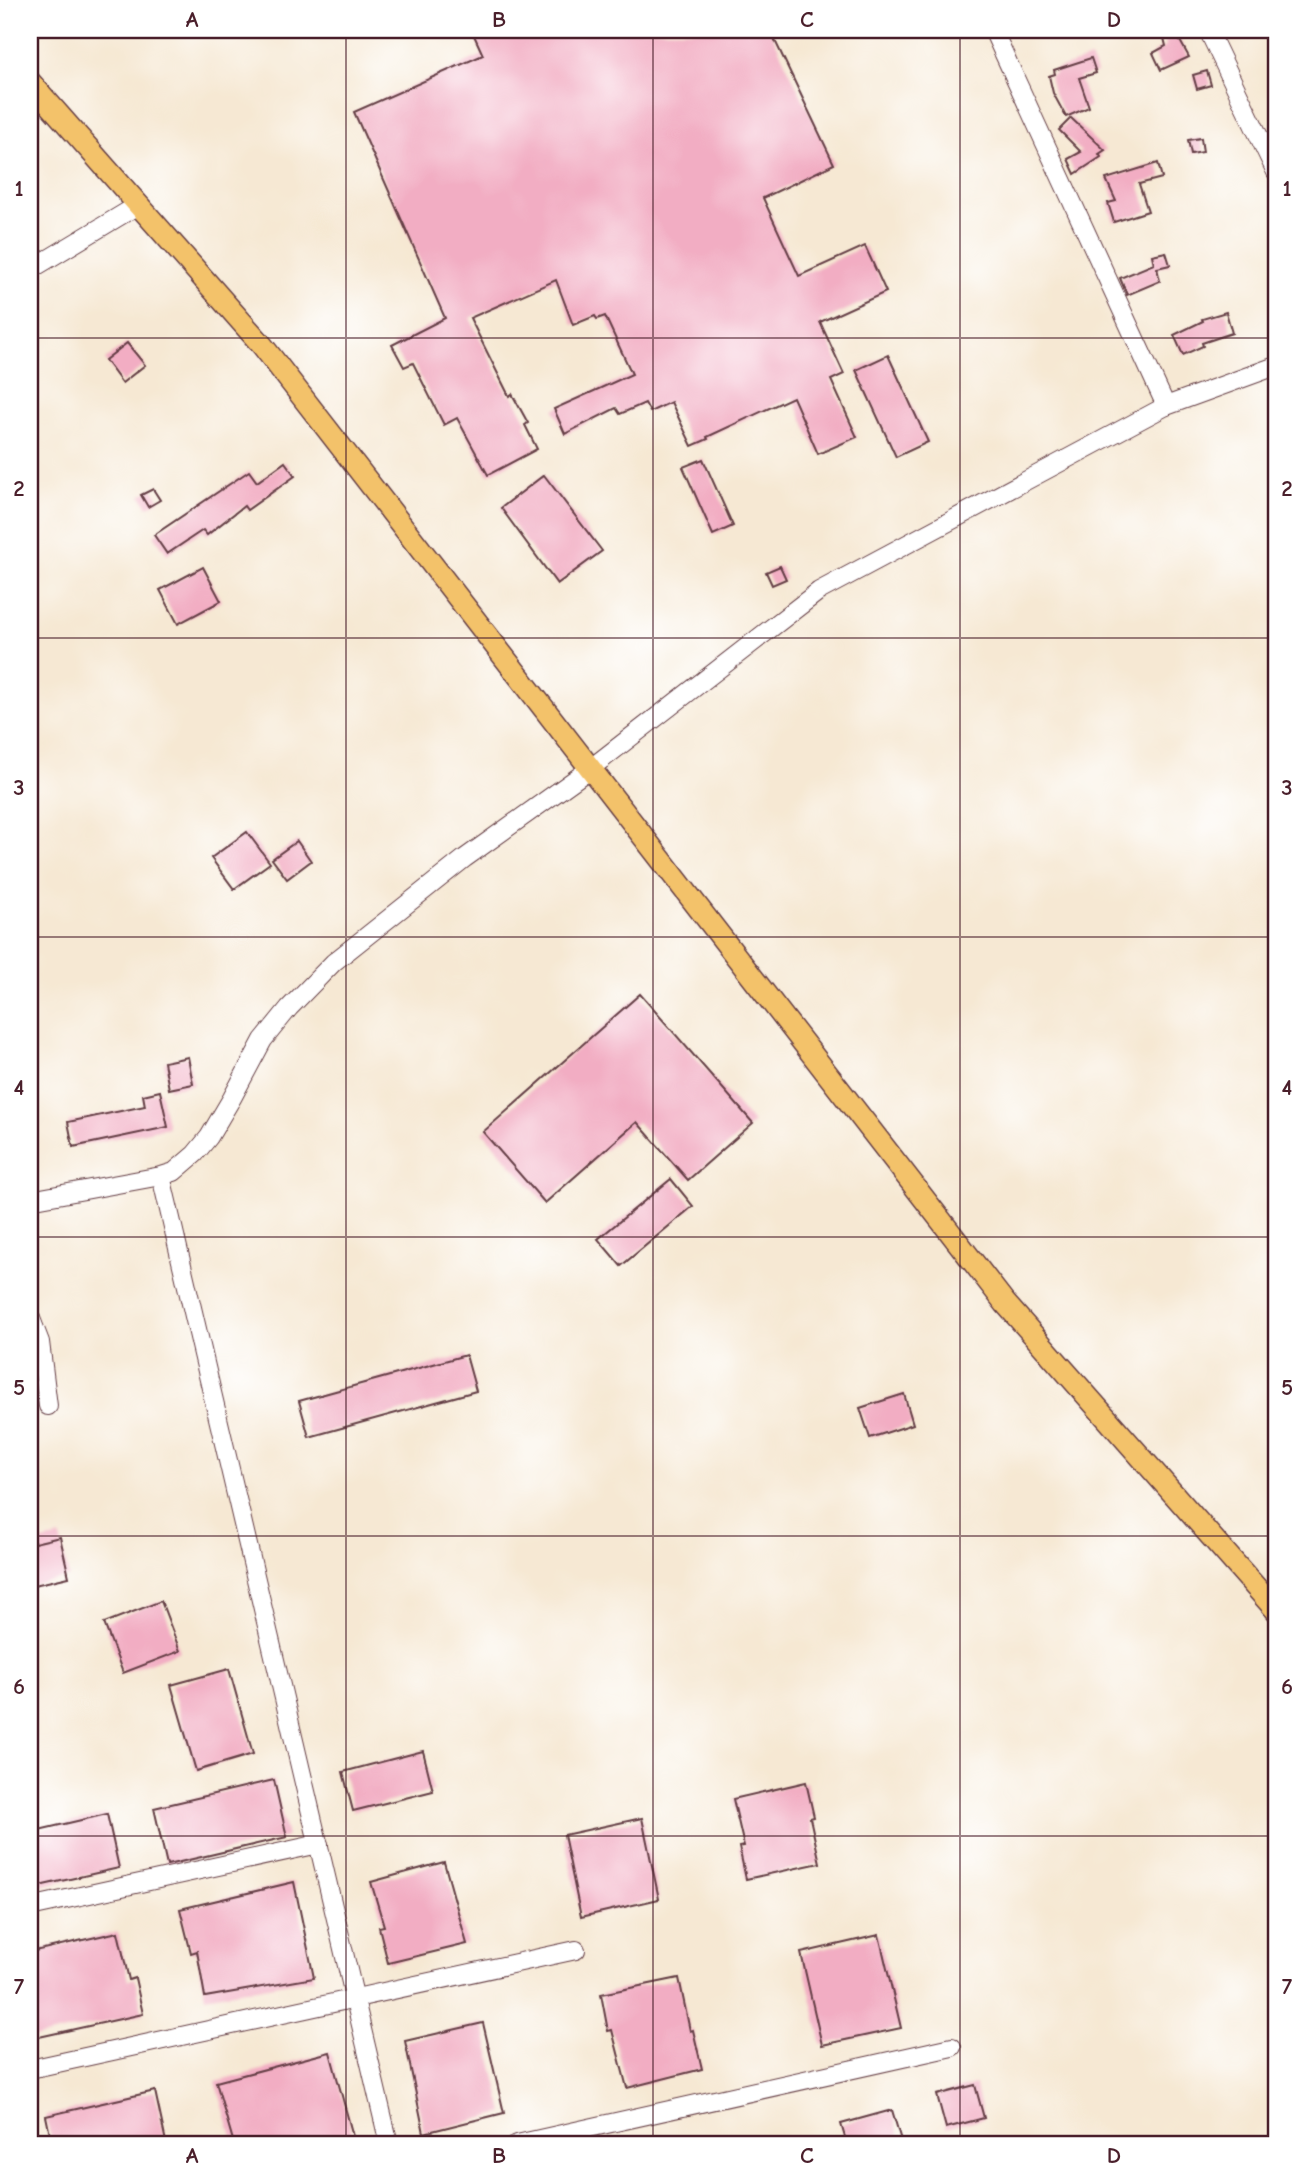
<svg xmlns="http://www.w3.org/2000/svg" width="1306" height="2174" viewBox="0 0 1306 2174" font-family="'Comic Neue',sans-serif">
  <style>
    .building { fill: #f2adc3 }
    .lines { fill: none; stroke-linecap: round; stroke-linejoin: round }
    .minor-casing { stroke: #643d44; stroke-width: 20 }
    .major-casing { stroke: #643d44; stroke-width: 24 }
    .minor { stroke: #fff; stroke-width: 18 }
    .major { stroke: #f3c26a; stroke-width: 21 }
    .grid { fill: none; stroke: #4a1f2b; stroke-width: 2; stroke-opacity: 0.55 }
    .neatline { fill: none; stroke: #4a1f2b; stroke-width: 2.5 }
    .grid-label { font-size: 23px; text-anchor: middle; font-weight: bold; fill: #4a1f2b }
  </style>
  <rect width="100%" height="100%" fill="#fff"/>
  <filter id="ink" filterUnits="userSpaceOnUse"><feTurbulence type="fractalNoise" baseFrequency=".0143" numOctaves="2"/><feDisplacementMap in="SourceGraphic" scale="14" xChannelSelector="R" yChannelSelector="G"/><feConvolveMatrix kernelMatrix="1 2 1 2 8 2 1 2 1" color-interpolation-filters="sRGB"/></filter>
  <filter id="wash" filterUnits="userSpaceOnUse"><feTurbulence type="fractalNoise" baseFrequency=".00686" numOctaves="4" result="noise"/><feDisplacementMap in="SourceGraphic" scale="28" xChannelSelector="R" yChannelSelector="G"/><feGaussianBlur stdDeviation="1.57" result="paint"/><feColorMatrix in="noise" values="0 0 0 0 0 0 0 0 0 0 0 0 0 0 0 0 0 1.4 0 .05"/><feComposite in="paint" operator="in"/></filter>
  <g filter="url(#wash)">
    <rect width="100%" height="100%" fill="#f6e8d3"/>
    <g id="blocks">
      <!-- building -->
      <g class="building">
        <path d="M482,30H770L834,164L763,198L799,276L865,246L886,292L820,322L844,374L831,380L857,437L818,454L793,397L707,437L708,439L692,446L671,402L650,412L645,403L620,414L616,408L565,434L554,409L632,374L605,316L597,319L595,316L573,325L556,280L470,318L509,396L512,394L528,423L525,425L537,449L488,475L457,418L444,425L413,363L404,367L392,345L445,318L354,112L483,55L473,33Z"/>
        <path d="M1162,30H1174L1189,57L1161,70L1153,53L1166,46Z"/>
        <path d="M1091,58L1096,73L1079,78L1089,107L1066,117L1053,93L1049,76L1055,74L1054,70Z"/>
        <path d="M1207,71L1211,85L1197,89L1193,75Z"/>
        <path d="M1071,118L1105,150L1099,154L1101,157L1075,174L1068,159L1081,152L1059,130Z"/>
        <path d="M1201,138L1203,152L1191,154L1188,140Z"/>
        <path d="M1158,163L1162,178L1139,184L1148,211L1114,222L1108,203L1116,201L1106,179Z"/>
        <path d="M1166,252L1170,265L1157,268L1160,281L1127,295L1120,278L1154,264L1152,255Z"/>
        <path d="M1226,312L1232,333L1202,343L1203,346L1183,355L1174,335L1203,321L1202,319Z"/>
        <path d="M127,343L145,365L122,383L105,360Z"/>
        <path d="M888,355L928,442L896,457L856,370Z"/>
        <path d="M703,459L733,526L713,535L683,467Z"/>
        <path d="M285,462L295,476L247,510L244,506L207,535L203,530L167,554L154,535L249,471L257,482Z"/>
        <path d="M544,475L602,551L557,584L501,508Z"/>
        <path d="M153,489L160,500L148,507L141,495Z"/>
        <path d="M780,566L786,579L772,585L766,572Z"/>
        <path d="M203,567L221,601L178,624L160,590Z"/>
        <path d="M247,832L270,863L234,889L211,858Z"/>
        <path d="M297,841L311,861L287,879L272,859Z"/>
        <path d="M640,994L753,1123L688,1180L637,1122L545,1203L483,1132Z"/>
        <path d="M188,1057L193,1084L169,1089L164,1062Z"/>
        <path d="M160,1091L168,1127L73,1147L68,1122L145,1106L143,1095Z"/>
        <path d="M671,1179L693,1206L621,1266L598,1239Z"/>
        <path d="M466,1355L476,1391L309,1437L299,1401Z"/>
        <path d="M904,1394L913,1424L870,1438L860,1408Z"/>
        <path d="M60,1537L69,1577L30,1586V1544Z"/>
        <path d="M161,1601L180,1651L123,1673L104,1623Z"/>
        <path d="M229,1669L253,1754L196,1771L171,1685Z"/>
        <path d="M423,1751L433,1791L353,1811L343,1772Z"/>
        <path d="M274,1780L287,1837L167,1865L154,1808Z"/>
        <path d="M806,1782L814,1817L810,1818L820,1863L746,1879L739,1847L744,1846L733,1799Z"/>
        <path d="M107,1814L119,1868L30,1888V1832Z"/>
        <path d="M642,1818L659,1899L581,1917L564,1835Z"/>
        <path d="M444,1862L467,1944L388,1963L379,1927L384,1926L371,1882Z"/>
        <path d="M294,1882L314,1978L205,1997L197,1951L191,1953L180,1909Z"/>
        <path d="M118,1932L129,1980L135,1978L143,2014L30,2039V1952Z"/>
        <path d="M879,1935L901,2028L822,2045L801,1953Z"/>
        <path d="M679,1978L690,2031L693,2030L702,2069L627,2088L612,2030L608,2031L601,1994Z"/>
        <path d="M483,2023L504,2113L424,2133L405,2041Z"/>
        <path d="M330,2052L354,2140L337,2144H234L216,2082Z"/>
        <path d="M975,2085L984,2118L946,2128L937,2095Z"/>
        <path d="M155,2091L166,2142L157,2144H52L46,2116Z"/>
        <path d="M892,2110L902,2144H847L841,2124Z"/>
      </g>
    </g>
  </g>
  <g filter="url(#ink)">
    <use href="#blocks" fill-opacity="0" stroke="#643d44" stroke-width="2"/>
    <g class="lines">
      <!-- minor casing -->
      <g class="minor-casing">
        <g id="minor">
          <path d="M993,30L1166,406"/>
          <path d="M1208,30L1276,172"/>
          <path d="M30,270L138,205"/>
          <path d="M161,1176L389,2144"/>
          <path d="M30,1200L161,1176L174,1172L195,1154L209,1137L232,1098L263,1040L289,1008L334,962L465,858L591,768L819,591L1166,406L1276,366"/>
          <path d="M30,1316L40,1342L48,1406"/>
          <path d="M30,1907L319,1844"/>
          <path d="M30,2069L576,1950"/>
          <path d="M517,2144L952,2047"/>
        </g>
      </g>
      <!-- major casing -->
      <g class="major-casing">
        <path id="major" d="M30,82L262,345L1005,1303L1276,1610"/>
      </g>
      <!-- minor -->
      <use href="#minor" class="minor"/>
      <!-- major -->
      <use href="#major" class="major"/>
    </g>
  </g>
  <!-- grid -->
  <path class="grid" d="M346,30V2144M653,30V2144M960,30V2144M30,338H1276M30,638H1276M30,937H1276M30,1237H1276M30,1536H1276M30,1836H1276"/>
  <!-- margin -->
  <rect width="1306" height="2174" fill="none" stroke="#fff" stroke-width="77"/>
  <rect x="38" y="38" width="1230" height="2098" class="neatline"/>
  <g class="grid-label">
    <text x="192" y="27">A</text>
    <text x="499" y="27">B</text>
    <text x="807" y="27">C</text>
    <text x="1114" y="27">D</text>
    <text x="19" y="196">1</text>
    <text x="1287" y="196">1</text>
    <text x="19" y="496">2</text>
    <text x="1287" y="496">2</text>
    <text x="19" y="795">3</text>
    <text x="1287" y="795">3</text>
    <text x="19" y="1095">4</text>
    <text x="1287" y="1095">4</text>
    <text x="19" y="1395">5</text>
    <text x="1287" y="1395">5</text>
    <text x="19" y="1694">6</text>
    <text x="1287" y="1694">6</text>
    <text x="19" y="1994">7</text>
    <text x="1287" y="1994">7</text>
    <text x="192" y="2163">A</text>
    <text x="499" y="2163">B</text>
    <text x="807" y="2163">C</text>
    <text x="1114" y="2163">D</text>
  </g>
</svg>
